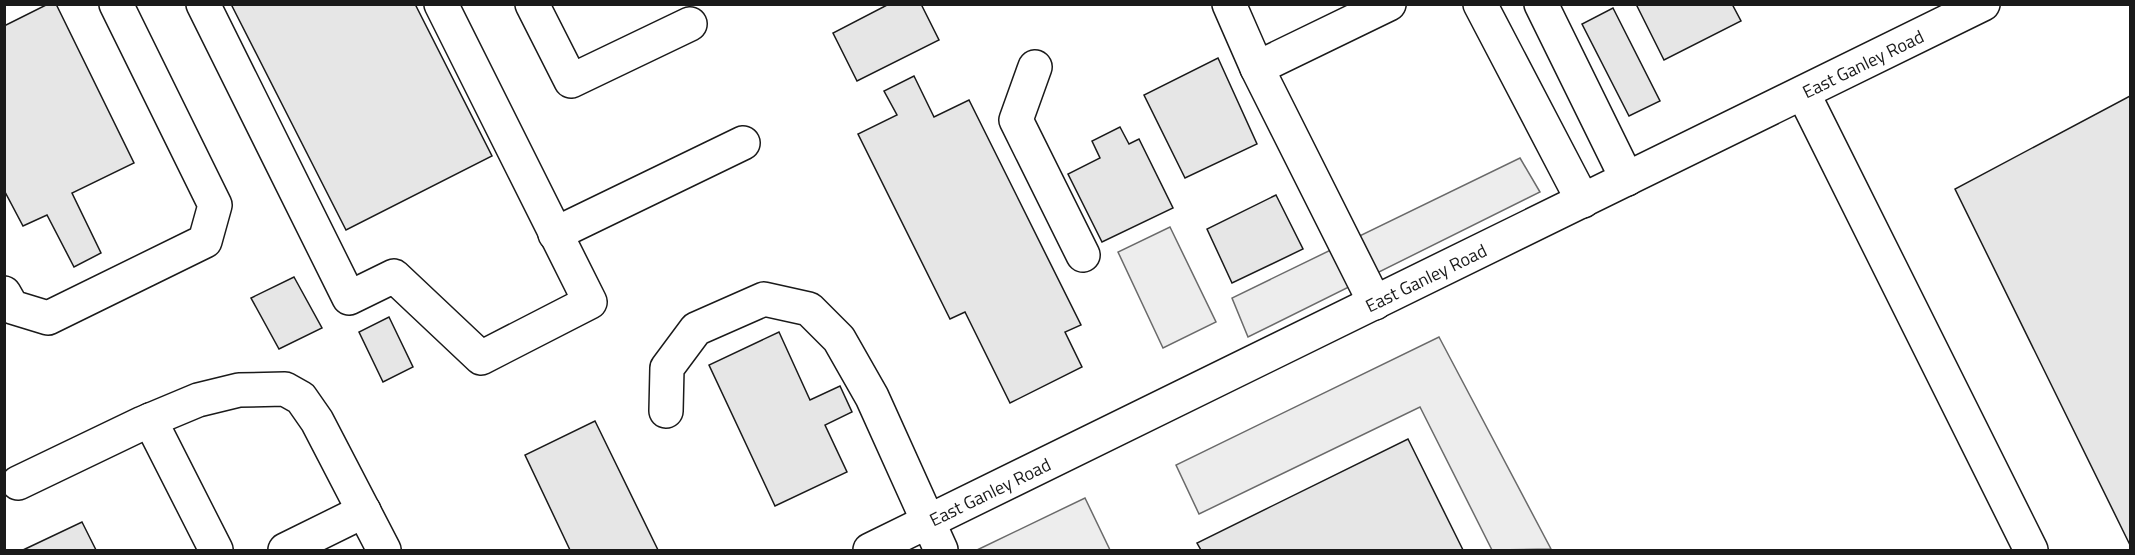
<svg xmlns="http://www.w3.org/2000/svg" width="2135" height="555" viewBox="0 0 2135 555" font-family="'Titillium Web',sans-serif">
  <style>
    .parking { fill: #ededed; stroke: #6a6a6a; stroke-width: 1.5 }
    .building { fill: #e6e6e6; stroke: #1a1a1a; stroke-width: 1.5 }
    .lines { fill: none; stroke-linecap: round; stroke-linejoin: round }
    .minor-casing { stroke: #1a1a1a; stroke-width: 36 }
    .minor { stroke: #fff; stroke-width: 33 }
    .labels { text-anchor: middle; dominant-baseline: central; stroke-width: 4.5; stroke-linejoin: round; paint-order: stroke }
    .street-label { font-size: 18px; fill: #1a1a1a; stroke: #fff }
  </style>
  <rect width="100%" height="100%" fill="#fff"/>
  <!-- parking -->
  <g class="parking">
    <path d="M1520,158L1540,192L1248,337L1232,298Z"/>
    <path d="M1170,227L1216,322L1163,348L1118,252Z"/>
    <path d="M1439,337L1551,549L1492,550L1420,407L1199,514L1176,465Z"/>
    <path d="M1085,498L1110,550H977Z"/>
  </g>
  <!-- building -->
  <g class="building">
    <path d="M48,4H56L134,163L72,193L101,253L74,267L47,215L23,226L4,190V26Z"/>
    <path d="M231,4H415L492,156L346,230Z"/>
    <path d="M889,4H921L939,40L857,81L833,33Z"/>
    <path d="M1636,4H1732L1741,21L1664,60Z"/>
    <path d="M1613,8L1660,101L1629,116L1582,24Z"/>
    <path d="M1218,58L1257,144L1185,178L1144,95Z"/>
    <path d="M914,76L934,117L969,100L1081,325L1065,332L1082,367L1010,403L965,312L950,319L858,134L897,115L884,91Z"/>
    <path d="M2130,96V545L1955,189Z"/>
    <path d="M1120,127L1129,144L1139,139L1173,208L1102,242L1068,174L1100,158L1092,141Z"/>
    <path d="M1276,195L1303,249L1232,283L1207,229Z"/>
    <path d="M294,277L322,328L279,349L251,298Z"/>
    <path d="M389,317L413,367L383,382L359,332Z"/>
    <path d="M779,332L810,400L840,386L852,412L825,425L847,472L775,506L709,365Z"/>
    <path d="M595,421L658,550H570L525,455Z"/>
    <path d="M1408,439L1463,550H1201L1197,543Z"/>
    <path d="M82,522L96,550H23Z"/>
  </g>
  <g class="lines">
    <!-- minor casing -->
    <g class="minor-casing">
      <g id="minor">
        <path d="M203,4L349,298L394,276L481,358L590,302L441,4"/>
        <path d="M532,4L571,81L690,24"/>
        <path d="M1229,4L1257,68"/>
        <path d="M1480,4L1583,201"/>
        <path d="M1541,4L1627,179"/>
        <path d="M1035,67L1016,120L1083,255"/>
        <path d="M1803,93L2031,550"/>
        <path d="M555,234L743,143"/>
        <path d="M4,293L12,307L48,318L205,241L215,205L116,4"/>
        <path d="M1375,303L1257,68L1389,4"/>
        <path d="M666,411L667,368L696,329L764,299L809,309L839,339L872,397L941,550"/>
        <path d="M150,420L216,550"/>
        <path d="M18,483L143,423L198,400L239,390L285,389L301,398L317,421L384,550"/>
        <path d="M285,550L364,511"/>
        <path d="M870,550L1983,4"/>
      </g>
    </g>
    <!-- minor -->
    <use href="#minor" class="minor"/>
  </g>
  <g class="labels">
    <!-- street labels -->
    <g class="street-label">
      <text transform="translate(1863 64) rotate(-26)">East Ganley Road</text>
      <text transform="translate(1426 278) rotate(-26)">East Ganley Road</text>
      <text transform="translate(990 492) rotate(-26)">East Ganley Road</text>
    </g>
  </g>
  <!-- border -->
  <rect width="2135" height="555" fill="none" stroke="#1a1a1a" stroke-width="12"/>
</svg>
